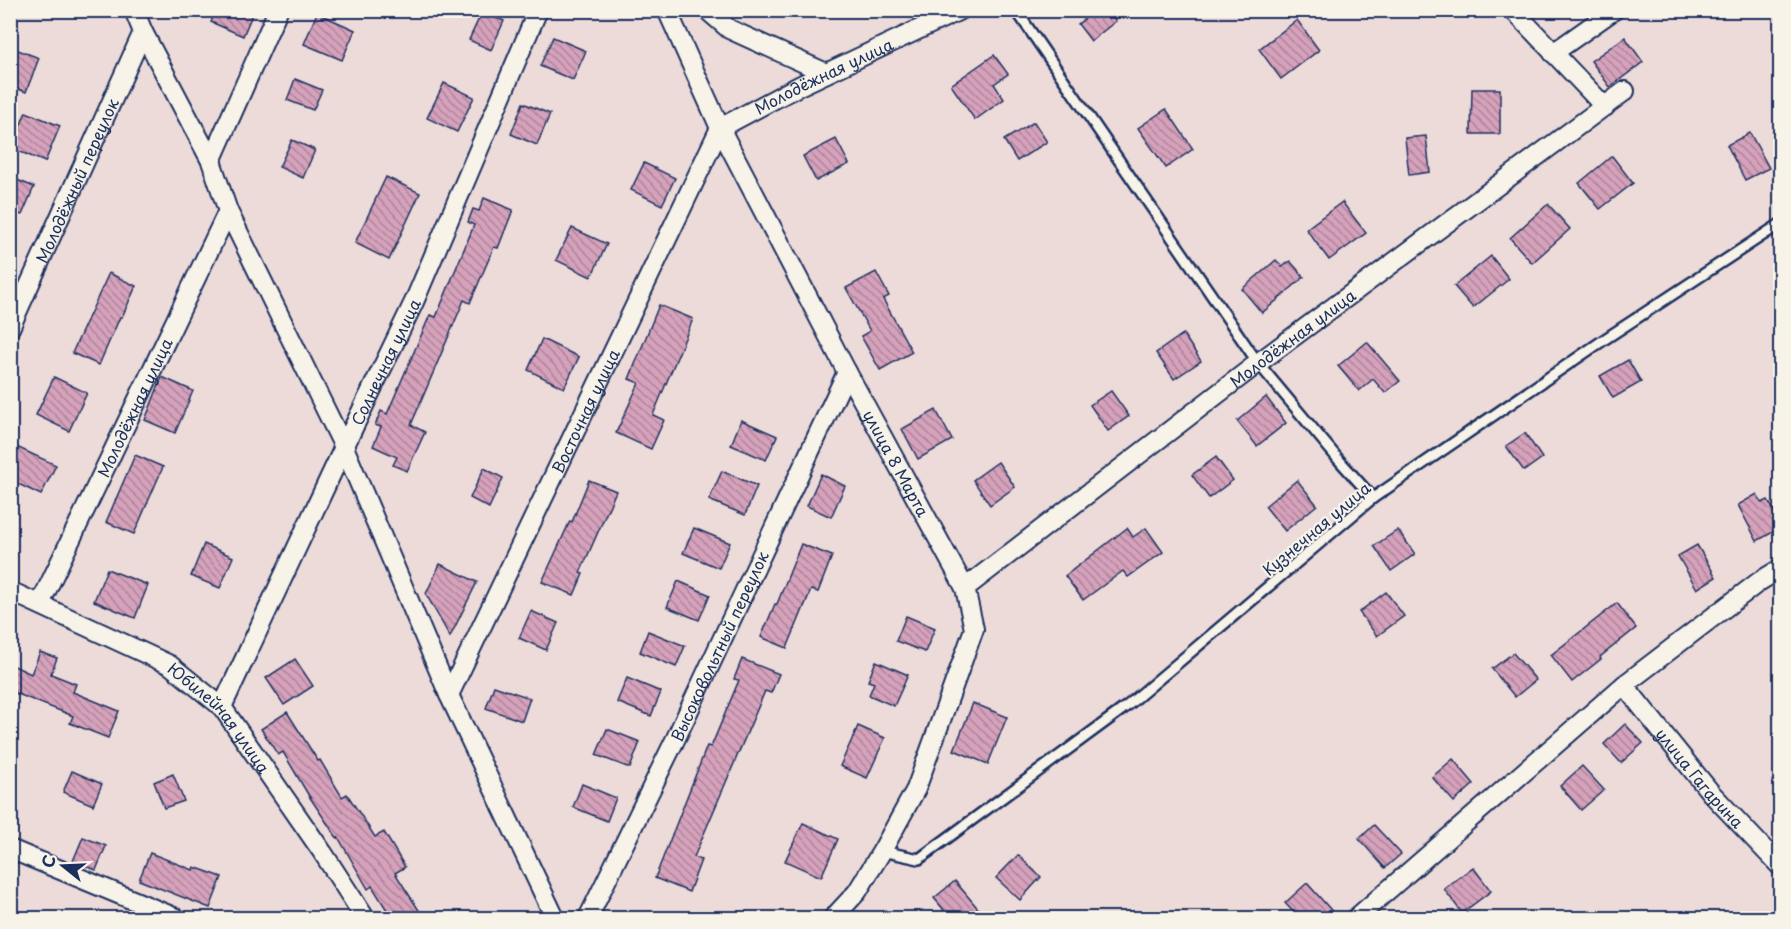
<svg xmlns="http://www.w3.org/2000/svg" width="1791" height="929" viewBox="0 0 1791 929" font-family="'Playpen Sans',sans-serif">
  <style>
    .building { fill: url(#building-back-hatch); stroke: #1b2f5e; stroke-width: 1.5 }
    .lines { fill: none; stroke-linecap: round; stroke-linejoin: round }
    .lane-casing { stroke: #1b2f5e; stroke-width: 14 }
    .street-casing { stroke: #1b2f5e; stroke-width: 22 }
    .lane { stroke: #f7f3e8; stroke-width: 9 }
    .street { stroke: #f7f3e8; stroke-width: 18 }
    .labels { text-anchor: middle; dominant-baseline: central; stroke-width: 4.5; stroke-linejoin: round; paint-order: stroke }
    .street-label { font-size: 16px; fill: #1b2f5e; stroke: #f7f3e8 }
  </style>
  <defs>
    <pattern id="building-back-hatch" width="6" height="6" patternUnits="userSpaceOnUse" patternTransform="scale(1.5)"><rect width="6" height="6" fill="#d6a2bb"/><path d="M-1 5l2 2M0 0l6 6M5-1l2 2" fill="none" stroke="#ad849b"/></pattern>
  </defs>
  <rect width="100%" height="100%" fill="#eddbda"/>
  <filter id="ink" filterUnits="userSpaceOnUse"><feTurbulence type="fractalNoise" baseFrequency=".0167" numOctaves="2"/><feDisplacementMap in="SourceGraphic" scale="12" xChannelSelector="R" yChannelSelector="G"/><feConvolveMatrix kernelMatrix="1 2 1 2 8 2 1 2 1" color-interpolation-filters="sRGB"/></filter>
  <g filter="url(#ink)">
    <!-- building -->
    <g class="building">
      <path d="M216,10H254L243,36L211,22Z"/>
      <path d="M1096,10H1107L1116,21L1091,41L1078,24Z"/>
      <path d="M482,12L504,21L491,50L469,40Z"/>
      <path d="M317,13L355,30L342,60L304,44Z"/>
      <path d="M1297,20L1319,50L1281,79L1259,49Z"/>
      <path d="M553,37L586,51L573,80L540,66Z"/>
      <path d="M1625,37L1643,62L1610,87L1591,61Z"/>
      <path d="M10,47L39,58L26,92L10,86Z"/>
      <path d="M994,55L1008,74L994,84L1004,99L975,120L951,85Z"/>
      <path d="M295,79L322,90L313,110L287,100Z"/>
      <path d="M444,83L474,97L457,132L427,118Z"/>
      <path d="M1472,89H1500V134H1471Z"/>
      <path d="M523,103L550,114L537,145L511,134Z"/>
      <path d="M1166,109L1193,149L1166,168L1138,128Z"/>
      <path d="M26,112L60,126L45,162L11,148Z"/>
      <path d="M1034,122L1047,142L1017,161L1004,140Z"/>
      <path d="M1750,133L1769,168L1745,180L1727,145Z"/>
      <path d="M1426,136L1430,172L1409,175L1405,138Z"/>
      <path d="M836,139L849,164L816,181L803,156Z"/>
      <path d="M292,140L315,150L303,178L279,167Z"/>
      <path d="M1612,156L1633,183L1600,209L1579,183Z"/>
      <path d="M644,163L675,178L662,205L631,190Z"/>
      <path d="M10,177L34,187L22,215L10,211Z"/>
      <path d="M386,177L420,193L389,260L355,243Z"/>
      <path d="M484,198L513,210L498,248L494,247L470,303L464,300L411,425L425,432L407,471L393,465L397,457L373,446L381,427L375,425L381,411L387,414L430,315L436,317L474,225L468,222L473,209L479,211Z"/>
      <path d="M1342,202L1366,233L1329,260L1306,229Z"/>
      <path d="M1548,204L1570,229L1532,263L1510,238Z"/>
      <path d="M572,228L607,244L591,277L556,260Z"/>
      <path d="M1491,256L1509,279L1473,308L1454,286Z"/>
      <path d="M1276,260L1282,267L1290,261L1304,277L1262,313L1242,289Z"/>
      <path d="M876,272L889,296L883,299L912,352L880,370L861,336L870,331L846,288Z"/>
      <path d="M109,273L136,286L122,317H120L99,365L72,353Z"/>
      <path d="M659,305L693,319L653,415L664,420L651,449L616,433L639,383L629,379Z"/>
      <path d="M1183,334L1201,361L1174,379L1156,353Z"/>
      <path d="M542,339L579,357L564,388L528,370Z"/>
      <path d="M1367,342L1400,381L1385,393L1373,379L1359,391L1338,366Z"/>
      <path d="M1628,360L1641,382L1613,398L1600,376Z"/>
      <path d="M54,377L87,393L69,431L36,415Z"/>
      <path d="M162,377L193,391L175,433L145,420Z"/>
      <path d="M1111,391L1129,416L1108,431L1090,405Z"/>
      <path d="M1266,397L1286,423L1257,446L1237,421Z"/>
      <path d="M936,410L952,440L918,459L902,429Z"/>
      <path d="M741,420L777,436L766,460L731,445Z"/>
      <path d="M1525,433L1542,458L1524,471L1506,446Z"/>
      <path d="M10,444L56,465L41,495L10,480Z"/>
      <path d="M135,455L163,467L134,534L106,522Z"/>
      <path d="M1216,457L1233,480L1209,498L1192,475Z"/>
      <path d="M998,462L1015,487L990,505L973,480Z"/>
      <path d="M484,468L503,478L489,508L470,498Z"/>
      <path d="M722,471L757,486L745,515L709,500Z"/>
      <path d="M821,474L845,486L831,517L807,506Z"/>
      <path d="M589,480L616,491L580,573L583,574L574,595L542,582L570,521L572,522Z"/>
      <path d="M1297,480L1317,505L1285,531L1265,506Z"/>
      <path d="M1757,494L1762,503L1768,500L1780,522V528L1757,541L1738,505Z"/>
      <path d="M694,528L730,543L719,568L683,553Z"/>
      <path d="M1127,528L1133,537L1146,528L1163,552L1128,577L1123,571L1083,600L1065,576Z"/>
      <path d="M1398,530L1415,554L1391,571L1374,546Z"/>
      <path d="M204,544L233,557L220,588L191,576Z"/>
      <path d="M801,544L832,556L818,592L811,590L787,648L761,637L775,604H777Z"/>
      <path d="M1697,545L1716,577L1697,589L1678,556Z"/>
      <path d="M440,564L477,582L450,637L426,594Z"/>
      <path d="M107,569L148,585L135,618L94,601Z"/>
      <path d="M678,581L710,595L699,620L667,607Z"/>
      <path d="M1386,592L1404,616L1377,636L1359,612Z"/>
      <path d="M1617,603L1636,628L1600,657L1601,659L1572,682L1551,655Z"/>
      <path d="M531,611L558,623L546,650L519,638Z"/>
      <path d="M906,616L935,628L925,652L896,641Z"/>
      <path d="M648,631L685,646L676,667L640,652Z"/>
      <path d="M40,652L57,658L51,674L76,684L73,692L119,711L108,738L70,723L73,716L10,691V664L31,674Z"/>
      <path d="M1513,653L1536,680L1515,697L1492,669Z"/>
      <path d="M295,659L313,686L284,705L266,678Z"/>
      <path d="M742,659L779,674L771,693L765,691L694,857L701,860L689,892L655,878L707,746L711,747L739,680L734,679Z"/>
      <path d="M876,661L908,675L894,706L869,695L874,683L868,681Z"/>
      <path d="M627,678L661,692L651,716L617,702Z"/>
      <path d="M494,686L530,698L522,721L486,708Z"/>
      <path d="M973,703L1007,717L988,764L954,750Z"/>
      <path d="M287,712L318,761L320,760L342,797L347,794L375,837L384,832L405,867L395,873L424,918H392L372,886L368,889L338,837L337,838L309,796L283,752L278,755L261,729Z"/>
      <path d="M1625,724L1643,743L1621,763L1604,744Z"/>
      <path d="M858,726L885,738L867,778L840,766Z"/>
      <path d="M607,729L640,742L630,768L596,755Z"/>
      <path d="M1453,759L1474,784L1454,802L1432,777Z"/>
      <path d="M1582,766L1604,790L1581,810L1560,786Z"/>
      <path d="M72,771L102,784L93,805L63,792Z"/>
      <path d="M173,774L184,801L164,808L154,782Z"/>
      <path d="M582,784L616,798L607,821L573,807Z"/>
      <path d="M803,823L838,839L821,877L785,861Z"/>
      <path d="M1374,825L1401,854L1385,868L1359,839Z"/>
      <path d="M83,837L106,846L96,870L73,861Z"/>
      <path d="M150,853L193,870L194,867L222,877L210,908L139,880Z"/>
      <path d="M1018,855L1041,877L1020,900L996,878Z"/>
      <path d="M1473,867L1491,891L1462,913L1444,889Z"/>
      <path d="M955,881L980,911L972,918H933L944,910L934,898Z"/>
      <path d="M1307,883L1338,918H1299L1285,903Z"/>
    </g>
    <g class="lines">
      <!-- lane casing -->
      <g class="lane-casing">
        <g id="lane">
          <path d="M1016,10L1258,363L1339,460L1373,498"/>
          <path d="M882,851L919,859L1127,706L1373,498L1605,339L1780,224"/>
        </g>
      </g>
      <!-- street casing -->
      <g class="street-casing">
        <g id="street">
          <path d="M134,10L143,32L211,161L228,211L344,447L449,695L555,918"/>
          <path id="s1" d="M667,10L720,128L847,372L965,588L974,629L916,789L882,851L857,892L833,918"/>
          <path d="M707,10L729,29L826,73"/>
          <path d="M1513,10L1605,107"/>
          <path d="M1553,53L1614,10"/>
          <path id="s2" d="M720,128L799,86L960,10"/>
          <path d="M211,161L278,10"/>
          <path id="s3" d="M10,328L143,32"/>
          <path id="s4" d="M965,588L1258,363L1625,91"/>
          <path id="s5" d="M10,591L170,665L222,707L323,853L365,918"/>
          <path id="s6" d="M40,604L228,211"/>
          <path id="s7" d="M1624,685L1711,793L1780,866"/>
          <path id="s8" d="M449,695L720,128"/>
          <path id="s9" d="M222,707L344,447L414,302L538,10"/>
          <path d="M10,849L176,918"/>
          <path id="s10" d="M588,918L675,740L847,372"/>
          <path d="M1356,918L1624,685L1760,581L1780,569"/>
        </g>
      </g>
      <!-- lane -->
      <use href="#lane" class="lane"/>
      <!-- street -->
      <use href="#street" class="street"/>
    </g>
  </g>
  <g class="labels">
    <!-- street labels -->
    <g class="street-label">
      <text stroke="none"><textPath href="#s2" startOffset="116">Молодёжная улица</textPath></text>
      <text stroke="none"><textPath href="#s3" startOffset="162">Молодёжный переулок</textPath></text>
      <text stroke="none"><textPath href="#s4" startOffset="412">Молодёжная улица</textPath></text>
      <text stroke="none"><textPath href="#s9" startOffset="382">Солнечная улица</textPath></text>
      <text stroke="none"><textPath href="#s6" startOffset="218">Молодёжная улица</textPath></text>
      <text stroke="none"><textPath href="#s8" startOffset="315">Восточная улица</textPath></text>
      <text stroke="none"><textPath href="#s1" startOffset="508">улица 8 Марта</textPath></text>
      <text transform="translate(1316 528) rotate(-40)">Кузнечная улица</text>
      <text stroke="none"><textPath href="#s10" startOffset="302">Высоковольтный переулок</textPath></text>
      <text stroke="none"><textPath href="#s5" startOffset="249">Юбилейная улица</textPath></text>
      <text stroke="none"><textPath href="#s7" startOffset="120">улица Гагарина</textPath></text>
    </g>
  </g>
  <!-- margin -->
  <rect width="1791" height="929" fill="none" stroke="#f7f3e8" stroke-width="36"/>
  <rect x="18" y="18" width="1755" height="893" fill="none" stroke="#1b2f5e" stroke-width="2" filter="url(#ink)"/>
  <!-- north arrow -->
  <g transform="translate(63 866) rotate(288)" stroke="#f7f3e8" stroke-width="4.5" paint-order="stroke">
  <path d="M0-4.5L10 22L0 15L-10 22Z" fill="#1b2f5e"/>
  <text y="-9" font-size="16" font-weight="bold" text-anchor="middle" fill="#1b2f5e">С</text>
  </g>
</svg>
